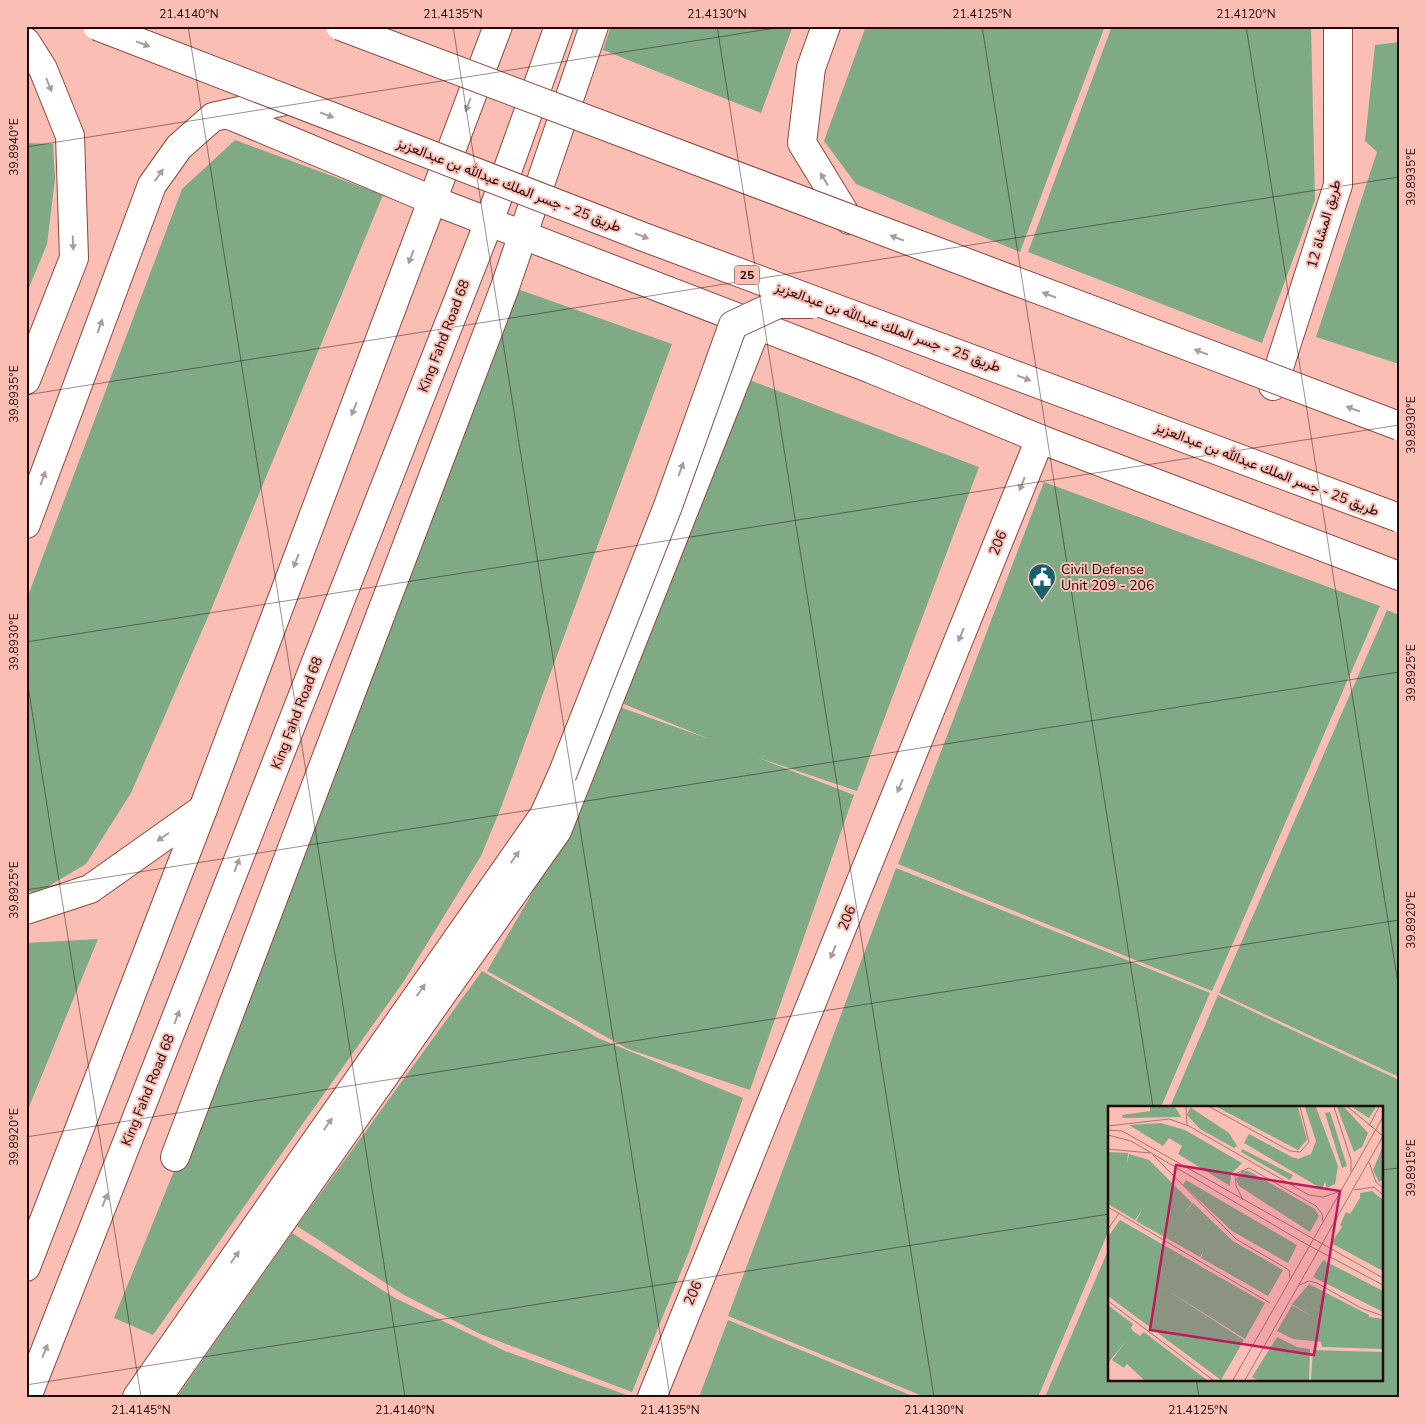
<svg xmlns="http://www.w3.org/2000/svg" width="1425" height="1423" viewBox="0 0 1425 1423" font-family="'Nunito Sans',Vazirmatn,sans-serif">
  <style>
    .green { fill: #80aa86 }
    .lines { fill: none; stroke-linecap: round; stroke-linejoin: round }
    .street-casing { stroke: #8b4941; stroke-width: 30 }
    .secondary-casing { stroke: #8b4941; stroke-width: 30 }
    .primary-casing { stroke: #8b4941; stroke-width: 30 }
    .street { stroke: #fff; stroke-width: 28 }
    .secondary { stroke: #fff; stroke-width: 28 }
    .primary { stroke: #fff; stroke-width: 28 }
    .primary-bridge-casing { stroke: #8b4941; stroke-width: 30; stroke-linecap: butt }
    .primary-bridge { stroke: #fff; stroke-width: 28 }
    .oneway { fill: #a79d9c }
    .ticks { fill: none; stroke: #230907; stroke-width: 1; stroke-opacity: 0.45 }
    .labels { text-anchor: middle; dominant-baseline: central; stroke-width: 4; stroke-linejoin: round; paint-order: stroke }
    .shield { fill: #fbbeb5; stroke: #643f3b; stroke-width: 1 }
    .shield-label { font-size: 12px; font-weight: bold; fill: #230907 }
    .street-label { font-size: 14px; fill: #230907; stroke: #fbbeb5 }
    .poi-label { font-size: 14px; fill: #230907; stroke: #fbbeb5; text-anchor: start }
    .inset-road { fill: none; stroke: #a5766f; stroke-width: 1 }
    .view { fill: #c2185b; fill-opacity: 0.15; stroke: #c2185b; stroke-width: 2.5 }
    .inset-edge { fill: none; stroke: #230907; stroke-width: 2.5 }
    .neatline { fill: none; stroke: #230907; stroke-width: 2 }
    .ticks-label { font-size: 12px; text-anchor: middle; fill: #230907 }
  </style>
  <rect width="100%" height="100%" fill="#fbbeb5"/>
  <!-- green -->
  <g class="green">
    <path d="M611,26H793L761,113L603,50Z"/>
    <path d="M866,26H1105L1020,252L856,184L824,141Z"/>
    <path d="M1112,26H1311L1315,200L1262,343L1028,252Z"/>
    <path d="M1399,42V364L1316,337L1377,152L1365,141L1375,45Z"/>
    <path d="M235,140L383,195L208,617L131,793L86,864L37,893L26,891V601L182,189Z"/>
    <path d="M26,143L53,144L55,179L47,244L26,295Z"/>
    <path d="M512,287L672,344L500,810L481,856L404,981L153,1335L114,1318L203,1100Z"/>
    <path d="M739,376L979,467L857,791L756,757L854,795L750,1090L628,1049L487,971L565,836L617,706L709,739L619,702Z"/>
    <path d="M1044,482L1380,606L1212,991L898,864Z"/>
    <path d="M1387,610L1399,615V1077L1219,993Z"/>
    <path d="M896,868L1210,993L1161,1107H1109V1230L1038,1397H925L728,1316Z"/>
    <path d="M98,939L26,1114V943Z"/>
    <path d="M482,971L598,1038L743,1098L689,1252L632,1392L480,1334L404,1295L297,1226Z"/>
    <path d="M1218,995L1399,1080V1397H1045L1109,1248V1379H1381V1107H1170Z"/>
    <path d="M292,1233L395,1298L505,1351L632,1397H177Z"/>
    <path d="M728,1320L915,1397H699Z"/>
  </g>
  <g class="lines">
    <!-- street casing -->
    <g class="street-casing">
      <g id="street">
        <path d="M227,114L432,200L871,369L1040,439L1399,576"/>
        <path d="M1273,386L1338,185V26"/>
        <path d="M175,1157L505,287L594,26"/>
        <path d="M158,1397L557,831L757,326"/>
      </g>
    </g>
    <!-- secondary casing -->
    <g class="secondary-casing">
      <path id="secondary" d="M652,1397L1040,439"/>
    </g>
    <!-- primary casing -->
    <g class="primary-casing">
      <g id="primary">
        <path d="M826,26L811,68L802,143L849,220"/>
        <path d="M26,42L43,69L70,136L74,258L26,380"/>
        <path d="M26,524L152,185L179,147L213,117L289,100"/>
        <path d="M26,910L90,889L203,809"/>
        <path d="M26,1267L203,809L498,26"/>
        <path d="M27,1397L489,222L559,26"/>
        <path d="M137,1397L544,815L562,775"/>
      </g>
    </g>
    <!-- street -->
    <use href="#street" class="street"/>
    <!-- secondary -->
    <use href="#secondary" class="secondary"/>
    <!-- primary -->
    <use href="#primary" class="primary"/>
    <!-- primary-bridge casing -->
    <g class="primary-bridge-casing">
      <g id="primary-bridge">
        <path d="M97,26L641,236L1399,518"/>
        <path d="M340,26L1399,426"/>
        <path d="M562,775L668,506L733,325L778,304H813"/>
      </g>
    </g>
    <!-- primary-bridge -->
    <use href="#primary-bridge" class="primary-bridge"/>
  </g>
  <!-- one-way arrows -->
  <defs><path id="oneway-solid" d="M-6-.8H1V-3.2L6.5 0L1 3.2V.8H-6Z" transform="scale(1.25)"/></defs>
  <g class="oneway">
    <use href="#oneway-solid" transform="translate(143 44) rotate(21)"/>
    <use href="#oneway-solid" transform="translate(49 85) rotate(68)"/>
    <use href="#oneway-solid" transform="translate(468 105) rotate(111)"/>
    <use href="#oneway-solid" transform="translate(327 115) rotate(21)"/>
    <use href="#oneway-solid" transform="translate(159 175) rotate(-55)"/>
    <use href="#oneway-solid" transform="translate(824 179) rotate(-122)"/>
    <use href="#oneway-solid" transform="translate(642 236) rotate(21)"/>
    <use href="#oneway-solid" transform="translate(897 238) rotate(-159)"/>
    <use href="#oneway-solid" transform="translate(73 243) rotate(88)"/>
    <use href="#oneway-solid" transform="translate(411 257) rotate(111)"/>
    <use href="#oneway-solid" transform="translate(1049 295) rotate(-159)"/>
    <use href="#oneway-solid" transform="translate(100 326) rotate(-70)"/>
    <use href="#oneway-solid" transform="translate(1201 352) rotate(-159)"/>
    <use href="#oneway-solid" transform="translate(1024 378) rotate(21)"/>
    <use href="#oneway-solid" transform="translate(354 409) rotate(111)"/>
    <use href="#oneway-solid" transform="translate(1353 409) rotate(-159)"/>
    <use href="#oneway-solid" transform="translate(681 469) rotate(-70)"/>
    <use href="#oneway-solid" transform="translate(43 478) rotate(-70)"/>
    <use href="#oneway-solid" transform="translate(1022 484) rotate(112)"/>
    <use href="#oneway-solid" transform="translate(296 561) rotate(111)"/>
    <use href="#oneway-solid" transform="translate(961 635) rotate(112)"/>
    <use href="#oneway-solid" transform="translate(900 786) rotate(112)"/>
    <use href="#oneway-solid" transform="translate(163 837) rotate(145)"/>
    <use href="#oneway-solid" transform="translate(515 857) rotate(-55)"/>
    <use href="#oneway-solid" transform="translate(237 865) rotate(-69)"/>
    <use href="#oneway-solid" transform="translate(833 952) rotate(112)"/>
    <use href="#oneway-solid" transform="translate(421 990) rotate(-55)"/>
    <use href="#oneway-solid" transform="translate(177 1017) rotate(-69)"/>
    <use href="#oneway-solid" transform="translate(328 1124) rotate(-55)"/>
    <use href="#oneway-solid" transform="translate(105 1200) rotate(-68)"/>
    <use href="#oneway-solid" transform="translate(235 1257) rotate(-55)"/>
    <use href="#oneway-solid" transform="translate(45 1351) rotate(-68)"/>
  </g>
  <!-- ticks -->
  <path class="ticks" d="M188,26L405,1397M453,26L670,1397M717,26L934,1397M982,26L1153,1107M1246,26L1399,990M26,147L788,26M26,395L1399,177M26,642L1399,425M26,673L141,1397M26,890L1399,672M26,1137L1399,920M1381,1170L1399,1168M1196,1379L1199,1397M26,1385L1109,1214"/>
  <!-- icons -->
  <defs>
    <g id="civic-pin" transform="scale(1.4375)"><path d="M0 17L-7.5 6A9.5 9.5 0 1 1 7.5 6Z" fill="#15626c" stroke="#fbbeb5"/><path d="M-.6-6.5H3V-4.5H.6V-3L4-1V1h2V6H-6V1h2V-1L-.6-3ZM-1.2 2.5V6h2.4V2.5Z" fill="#fff"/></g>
  </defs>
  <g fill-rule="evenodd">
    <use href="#civic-pin" x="1042" y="577"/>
  </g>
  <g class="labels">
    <!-- shield labels -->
    <rect class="shield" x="734.5" y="265.5" width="25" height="19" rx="4"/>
    <g class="shield-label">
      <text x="747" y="275">25</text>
    </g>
    <!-- street labels -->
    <g class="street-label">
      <text transform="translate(509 185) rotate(21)">طريق 25 - جسر الملك عبدالله بن عبدالعزيز</text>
      <text transform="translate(1324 224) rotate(-74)">طريق المشاة 12</text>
      <text transform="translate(888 327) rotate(20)">طريق 25 - جسر الملك عبدالله بن عبدالعزيز</text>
      <text transform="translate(444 336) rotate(-69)">King Fahd Road 68</text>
      <text transform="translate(1267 469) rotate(21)">طريق 25 - جسر الملك عبدالله بن عبدالعزيز</text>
      <text transform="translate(998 543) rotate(-68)">206</text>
      <text transform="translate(297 713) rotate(-69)">King Fahd Road 68</text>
      <text transform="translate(847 918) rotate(-68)">206</text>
      <text transform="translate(148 1090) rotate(-68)">King Fahd Road 68</text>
      <text transform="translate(693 1293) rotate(-66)">206</text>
    </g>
    <!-- poi labels -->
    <g class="poi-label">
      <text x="1061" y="569">Civil Defense<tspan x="1061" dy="16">Unit 209 - 206</tspan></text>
    </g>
  </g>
  <!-- overview -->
  <g transform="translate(1108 1106)">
    <rect width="275" height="275" fill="#fbbeb5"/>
    <path d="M42,1H67L73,11L15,12L14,9L42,5ZM82,1L121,27L129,40L126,42L92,23L79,9ZM109,1H190L199,34L190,44ZM197,1H208L230,60L227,78L219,82L217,76L214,83L136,37L141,28L184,51L190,53L203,48L208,35ZM229,1H236L260,27L254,41L246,46ZM244,1H268L261,12ZM222,6L239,60L234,62L217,7ZM53,17L77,24L134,57L123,68L122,80L70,48L74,40L61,32L55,40L21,19ZM275,40V74L271,76L265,64ZM134,43L185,69L182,74L133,46ZM0,46L20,47L19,58L21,48L41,54L84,97L75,109L85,97L125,135L175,164L160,190L93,152L95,146L92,151L28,115L34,104L27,114L0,98ZM134,65H141L207,103L211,110L202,126L131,80L128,73ZM78,74L189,139L180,157L124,125L75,79ZM264,85L275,94V165L223,137L234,121L232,119L238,106L242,108L252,92V87ZM12,114L157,197L137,233L51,179L136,234L113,274L0,190V147L16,157L0,147V131ZM215,154L275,185V206L205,171ZM201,178L261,209L262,213V211L275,213V243L214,241L213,236L185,233L169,225L184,199L205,211L184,198ZM0,199L25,218L23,222L25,225L32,230L36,226L99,274H36L19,258L16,262L4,254L18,235L0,257ZM169,231L189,241L202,243L201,274H149L144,271ZM205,244L275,246L274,274H203Z" fill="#80aa86"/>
    <path class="inset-road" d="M78,1L79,19M102,1L182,45L192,46L201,36L192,1M226,1L243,54V66M240,1L275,30M0,20L61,13L81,20L201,89L215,91L233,85M261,20L271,1M0,24L14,25L275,172M0,29L23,35L198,138L275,179M0,43L42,47M45,49L128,133L181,164L182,173M261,56L268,76L275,82M246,84L266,81L275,89M135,94L128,80L127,68L141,62L208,100L214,108L215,116M0,101L162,197M0,123L11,107M191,179L201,175L209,177L253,202L275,210M0,195L105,274M125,274L275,11M137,274L275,30"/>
    <path class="view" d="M68,59L232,85L206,249L42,224Z"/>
    <rect width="275" height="275" class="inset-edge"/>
  </g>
  <!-- border -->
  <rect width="1425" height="1423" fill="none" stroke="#fbbeb5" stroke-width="55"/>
  <rect x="28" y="28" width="1370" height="1368" class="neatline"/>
  <g class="ticks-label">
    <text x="189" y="18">21.4140°N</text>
    <text x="453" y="18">21.4135°N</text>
    <text x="717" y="18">21.4130°N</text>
    <text x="982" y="18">21.4125°N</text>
    <text x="1246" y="18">21.4120°N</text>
    <text transform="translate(14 147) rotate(-90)" y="4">39.8940°E</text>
    <text transform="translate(1411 177) rotate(-90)" y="4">39.8935°E</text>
    <text transform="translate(14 394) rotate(-90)" y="4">39.8935°E</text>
    <text transform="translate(1411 425) rotate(-90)" y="4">39.8930°E</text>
    <text transform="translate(14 642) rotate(-90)" y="4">39.8930°E</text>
    <text transform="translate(1411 673) rotate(-90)" y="4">39.8925°E</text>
    <text transform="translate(14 890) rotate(-90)" y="4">39.8925°E</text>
    <text transform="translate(1411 920) rotate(-90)" y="4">39.8920°E</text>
    <text transform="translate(14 1137) rotate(-90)" y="4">39.8920°E</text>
    <text transform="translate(1411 1168) rotate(-90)" y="4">39.8915°E</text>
    <text x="141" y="1414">21.4145°N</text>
    <text x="405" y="1414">21.4140°N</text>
    <text x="670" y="1414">21.4135°N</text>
    <text x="934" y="1414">21.4130°N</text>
    <text x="1198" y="1414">21.4125°N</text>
  </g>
</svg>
